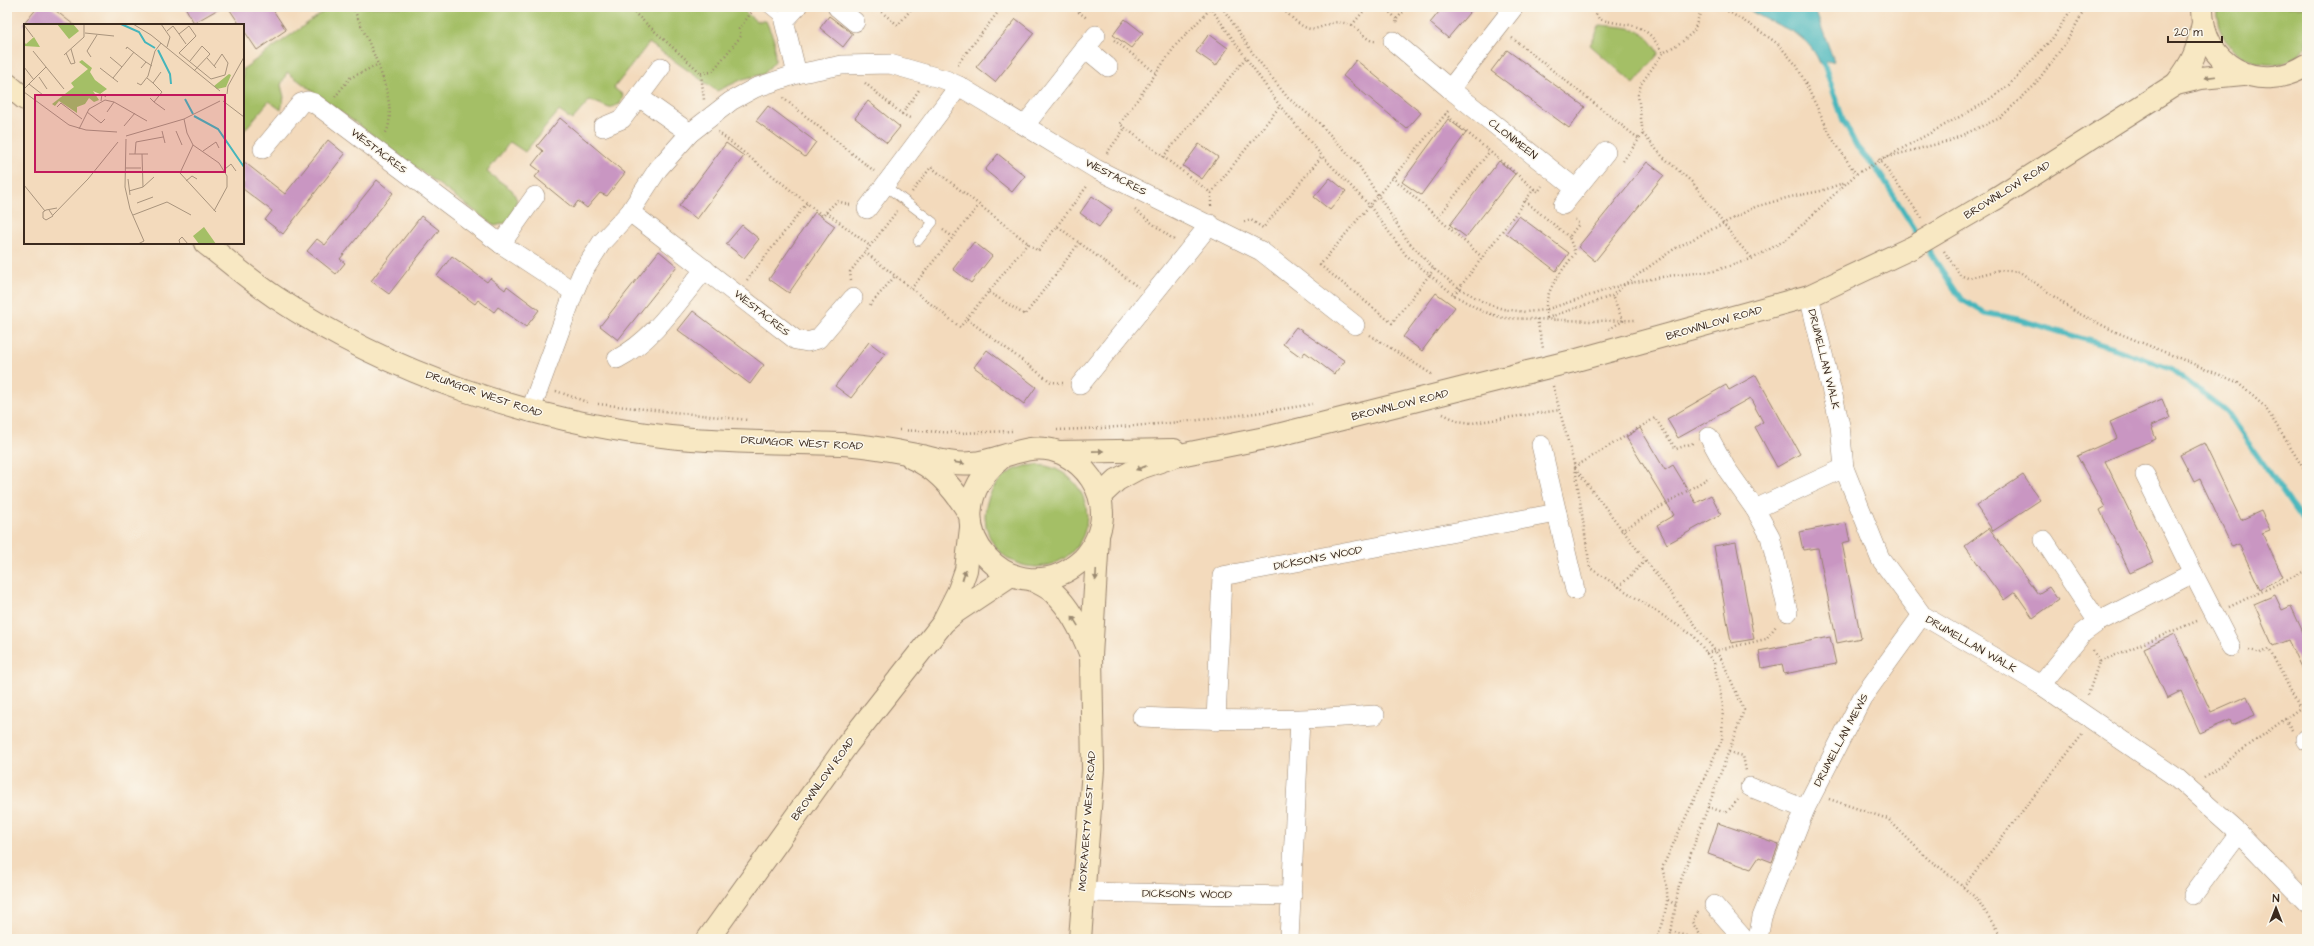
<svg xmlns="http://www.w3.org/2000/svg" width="2314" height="946" viewBox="0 0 2314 946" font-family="'Architects Daughter',sans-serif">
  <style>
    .green { fill: #a4bf66; stroke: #707442 }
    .water { fill: #45b5bb; stroke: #40706c }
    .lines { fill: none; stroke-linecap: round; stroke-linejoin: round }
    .stream { stroke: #45b5bb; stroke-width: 5.5 }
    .building { fill: #c996c2 }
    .lane-casing { stroke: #97826d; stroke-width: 10 }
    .street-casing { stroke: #97826d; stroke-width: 20 }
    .secondary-casing { stroke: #97826d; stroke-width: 24 }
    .path { stroke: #97826d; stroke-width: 2.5; stroke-dasharray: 1 3; stroke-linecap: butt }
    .lane { stroke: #fff; stroke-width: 9 }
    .street { stroke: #fff; stroke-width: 19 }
    .secondary { stroke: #f8e8c3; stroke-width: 22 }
    .secondary-bridge-casing { stroke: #97826d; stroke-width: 24; stroke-linecap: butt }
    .secondary-bridge { stroke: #f8e8c3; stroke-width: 22 }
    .oneway { fill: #9a8970 }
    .labels { text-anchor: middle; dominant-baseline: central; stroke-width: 3; stroke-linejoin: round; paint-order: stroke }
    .street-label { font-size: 11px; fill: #3b2a1e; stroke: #fbf7ec }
    .inset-river { fill: none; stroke: #45b5bb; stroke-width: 2 }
    .inset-road { fill: none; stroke: #a9947d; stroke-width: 1 }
    .view { fill: #c2185b; fill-opacity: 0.15; stroke: #c2185b; stroke-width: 2 }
    .inset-edge { fill: none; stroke: #3b2a1e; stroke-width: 2 }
  </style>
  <rect width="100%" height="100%" fill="#fbf7ec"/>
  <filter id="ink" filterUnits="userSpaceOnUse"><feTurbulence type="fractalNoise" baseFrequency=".025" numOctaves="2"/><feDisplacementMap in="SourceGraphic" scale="8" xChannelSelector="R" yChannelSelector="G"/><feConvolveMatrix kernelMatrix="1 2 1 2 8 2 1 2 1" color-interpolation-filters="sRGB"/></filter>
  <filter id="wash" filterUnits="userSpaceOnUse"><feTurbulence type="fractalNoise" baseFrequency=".012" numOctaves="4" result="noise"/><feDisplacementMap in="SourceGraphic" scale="16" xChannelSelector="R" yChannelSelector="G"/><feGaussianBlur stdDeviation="0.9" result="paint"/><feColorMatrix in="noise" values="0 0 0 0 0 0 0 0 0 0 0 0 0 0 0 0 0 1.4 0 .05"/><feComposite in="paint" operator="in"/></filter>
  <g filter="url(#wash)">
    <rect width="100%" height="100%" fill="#f3dabc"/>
    <!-- green -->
    <g class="green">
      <path d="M330,7H739L756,21H766L774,40L775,61L764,74L743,79L717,91L649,43L614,88L623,95L620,104L609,108L590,100L572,120L559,111L525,152L510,142L487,172L512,190L517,200L509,222L495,226L287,72L281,85L284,97L281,110L269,101L243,132V69Z"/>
      <path d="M2217,7H2307V46C2277,86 2212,55 2217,7Z"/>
      <path d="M1600,25C1630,28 1643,25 1659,53L1634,84L1590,45Z"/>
      <circle cx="1036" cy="516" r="51"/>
    </g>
    <!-- water -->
    <path class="water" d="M1745,7H1814L1834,61L1820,63C1804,26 1775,29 1745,7Z"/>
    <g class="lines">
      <!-- stream -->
      <g class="stream">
        <path d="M1821,55L1843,120L1857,147L1880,174L1920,238"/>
        <path d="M1925,245L1961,299L1985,313L2017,319L2113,348L2171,369L2226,411L2307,527"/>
      </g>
    </g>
    <g id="blocks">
      <!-- building -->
      <g class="building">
        <path d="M38,7H51L74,25H23Z"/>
        <path d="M185,7H222L194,23Z"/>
        <path d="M228,7H271L286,30L257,50L243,29V25H240Z"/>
        <path d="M1443,7H1474L1448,38L1430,23Z"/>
        <path d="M829,16L853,34L843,47L820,28Z"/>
        <path d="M1016,19L1034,33L995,82L976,67Z"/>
        <path d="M1125,19L1143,33L1131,48L1113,35Z"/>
        <path d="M1209,34L1228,48L1216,66L1196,52Z"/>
        <path d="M1507,50L1585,107L1569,128L1491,71Z"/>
        <path d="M1356,60L1421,113L1407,129L1343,76Z"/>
        <path d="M868,101L900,127L887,143L855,118Z"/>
        <path d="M768,106L816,142L805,157L756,121Z"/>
        <path d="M560,118L625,173L607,196L600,193L587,208L578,201L573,208L535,177L540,171L532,165L543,151L537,146Z"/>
        <path d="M1448,119L1466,133L1421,195L1402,182Z"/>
        <path d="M328,140L345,154L283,234L265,220L272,211L243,189V161L285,194Z"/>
        <path d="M726,143L744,156L697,219L679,206Z"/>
        <path d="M1199,144L1218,157L1202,179L1183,166Z"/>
        <path d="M998,154L1025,176L1012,192L985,170Z"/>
        <path d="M1499,161L1515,174L1466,237L1450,225Z"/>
        <path d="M1647,162L1664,175L1595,261L1578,247Z"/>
        <path d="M1330,178L1346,191L1330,210L1314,197Z"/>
        <path d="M377,180L393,193L340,259L345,263L336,274L307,251L317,239L325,245Z"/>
        <path d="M1092,196L1112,210L1099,227L1080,213Z"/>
        <path d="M815,212L835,226L789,293L769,279Z"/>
        <path d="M421,216L439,230L389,294L371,281Z"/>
        <path d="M1519,216L1569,253L1556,271L1506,233Z"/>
        <path d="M742,225L759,239L744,258L726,244Z"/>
        <path d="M974,242L992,256L971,283L953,269Z"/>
        <path d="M659,251L677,266L618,340L600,326Z"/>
        <path d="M452,256L487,282L490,278L505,290L507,286L539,310L526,327L498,307L494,312L478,300L475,304L437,276Z"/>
        <path d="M1436,293L1455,307L1422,351L1403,337Z"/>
        <path d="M693,311L764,365L750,384L678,330Z"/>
        <path d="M1296,327L1345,361L1334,374L1305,352L1301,357L1283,344Z"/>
        <path d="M869,342L885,354L851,398L835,386Z"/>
        <path d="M987,350L1036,387L1024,404L974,367Z"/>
        <path d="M1756,375L1800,454L1777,467L1755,427L1763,422L1750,398L1678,438L1667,419L1726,385L1729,390Z"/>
        <path d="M2162,399L2170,418L2151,426L2156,439L2105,461L2154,562L2130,573L2100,510L2105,507L2077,456L2117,438L2110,422Z"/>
        <path d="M1640,428L1665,470L1673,465L1696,503L1711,495L1721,514L1667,544L1657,525L1674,515L1626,437Z"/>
        <path d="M2204,443L2241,520L2261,511L2270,530L2262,533L2283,577L2260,589L2239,544L2232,547L2200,479L2194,482L2180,455Z"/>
        <path d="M2023,475L2040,500L1993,531L1976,506Z"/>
        <path d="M1846,523L1850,541L1842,543L1861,638L1837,643L1818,548L1803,550L1799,532Z"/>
        <path d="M1989,528L2038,594L2049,587L2058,600L2033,618L2015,592L2004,600L1965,546Z"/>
        <path d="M1736,542L1754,639L1731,643L1714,546Z"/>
        <path d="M2275,595L2282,610L2291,606L2307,641V680L2288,640L2273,646L2254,604Z"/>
        <path d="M2175,634L2211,712L2247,696L2255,715L2232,725L2230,720L2200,733L2181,691L2167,698L2144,648Z"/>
        <path d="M1830,637L1836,664L1784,674L1782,664L1762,668L1759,651Z"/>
        <path d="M1718,823L1779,844L1772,862L1759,857L1751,869L1708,854Z"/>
      </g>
    </g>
  </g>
  <g filter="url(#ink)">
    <use href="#blocks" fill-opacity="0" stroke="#97826d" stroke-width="1"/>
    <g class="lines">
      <!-- lane casing -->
      <g class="lane-casing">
        <g id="lane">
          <path d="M767,7L784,21"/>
          <path d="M884,185L933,222L918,241"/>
        </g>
      </g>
      <!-- street casing -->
      <g class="street-casing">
        <g id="street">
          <path d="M797,7L784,21L797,74"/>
          <path d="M837,7L855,22"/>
          <path d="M1393,41L1450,89L1514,7"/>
          <path d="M1085,48L1108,67"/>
          <path d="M1450,89L1576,189"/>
          <path d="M639,97L690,133"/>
          <path d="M1025,125L1096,35"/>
          <path d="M603,127L622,119L661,67"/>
          <path d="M263,149L301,103L307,101L314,103L501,244L574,292"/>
          <path d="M1563,205L1606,152"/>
          <path d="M867,209L959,86"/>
          <path d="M630,212L796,340L807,342L818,339L853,298"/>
          <path d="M501,244L535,196"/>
          <path d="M1809,296L1840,425L1844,468L1880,558L1922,615L2041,685L2177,778L2239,833L2307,903"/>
          <path d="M617,359C656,338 677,302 705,269"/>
          <path d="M1080,385L1210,224"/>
          <path d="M530,412L574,292L582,273L602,242L630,212L658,169L690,133L731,101L755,88L797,74L842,65L890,64L946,80L959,86L1096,169L1261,251L1355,325"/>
          <path d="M1709,437L1726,468L1755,509L1770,536L1788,612"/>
          <path d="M1541,445L1575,590"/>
          <path d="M2145,475L2193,573"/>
          <path d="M1755,509L1844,468"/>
          <path d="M2044,540L2098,622"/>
          <path d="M2041,685L2083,633L2098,622L2193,573L2231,647"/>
          <path d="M1142,717C1220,721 1297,721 1375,715"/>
          <path d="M1216,721L1222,576L1557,513"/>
          <path d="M2306,739L2307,741"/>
          <path d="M1750,787L1805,809"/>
          <path d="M1082,892L1292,896"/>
          <path d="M2193,895L2239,833"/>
          <path d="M1714,905L1744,939"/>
          <path d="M1289,939L1300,720"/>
          <path d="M1758,939L1762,917L1805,809L1862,698L1922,615"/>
        </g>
      </g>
      <!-- secondary casing -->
      <g class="secondary-casing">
        <g id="secondary">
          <path d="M2202,7C2201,65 2258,96 2307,65"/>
          <path d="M7,84L25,99"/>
          <path d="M2176,84C2194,61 2197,51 2203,23"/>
          <path d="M1995,199L2176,84L2201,78L2243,74"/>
          <path d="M205,243C228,261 251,281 275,297C392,375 532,421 670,437C726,443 784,442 841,444C868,445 895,451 922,456C938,460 956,465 972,463C1003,461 1031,438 1063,454C1086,466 1102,488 1102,514C1102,530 1094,548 1083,559C1015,622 922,524 1000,459"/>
          <path d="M1573,361L1809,296L1913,247"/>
          <path d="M1059,452L1174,450"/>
          <path d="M912,458C937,468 957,493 970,515"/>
          <path d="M1100,496L1117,480L1137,469L1175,456L1270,437L1528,372"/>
          <path d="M1033,580C1040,584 1048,587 1054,593C1071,609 1082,632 1090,653"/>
          <path d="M945,618L959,590L966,570L971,528"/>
          <path d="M708,939L847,745L943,623L957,611L1011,575"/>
          <path d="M1080,939L1093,769L1091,656L1098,537"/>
        </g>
      </g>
      <!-- path -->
      <g class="path">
        <path d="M353,7C365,36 403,106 385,134"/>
        <path d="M628,7L701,73L704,100"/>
        <path d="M875,7L898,25L913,7"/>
        <path d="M1072,7L1088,19"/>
        <path d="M1210,7L1280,106L1322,156L1369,205L1406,255L1454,295L1482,311L1503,318L1593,321L1637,320"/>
        <path d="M1222,7L1254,55L1288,98L1318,122L1357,163L1407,240L1434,269L1459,288L1487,304L1503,309L1526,312L1545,310L1625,284L1674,249L1755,207L1790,197L1821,191L1846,182"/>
        <path d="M1280,7C1288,13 1300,28 1311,29C1325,29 1331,17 1350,25C1360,28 1365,41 1375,41"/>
        <path d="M1384,7L1397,19L1396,24"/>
        <path d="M1592,7L1599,19C1634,29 1642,18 1663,53"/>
        <path d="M1702,7L1694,31L1683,41L1663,53L1641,84L1638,95L1643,134L1662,156L1693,183L1738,243L1753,259"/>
        <path d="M1721,7L1757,29L1778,44L1797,66L1832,138L1856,174"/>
        <path d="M1397,19L1407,7"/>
        <path d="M1352,25L1367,7"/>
        <path d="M1512,38L1639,139"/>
        <path d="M1114,40L1156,73"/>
        <path d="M957,65L1002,7"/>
        <path d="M701,73L712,72L741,36L739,29L754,9"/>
        <path d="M865,83L902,114L912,119"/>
        <path d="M335,97L350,78L377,65"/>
        <path d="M783,98L874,171"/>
        <path d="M902,114L919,90"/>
        <path d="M1445,114L1538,192L1542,186"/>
        <path d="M718,132L823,216L826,212L870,246"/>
        <path d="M1107,153L1125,128"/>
        <path d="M1163,157L1246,58"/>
        <path d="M1883,158L1949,141L2000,118L2034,86L2067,41L2086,7"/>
        <path d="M1879,159L1922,218"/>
        <path d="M1623,161L1643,134"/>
        <path d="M1392,177L1482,257"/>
        <path d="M912,192L931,167L1038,251L1057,226L1138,287"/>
        <path d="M1211,193L1280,106"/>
        <path d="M1525,201L1569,237"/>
        <path d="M1211,206V193L1120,124L1176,45L1211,8L1215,7"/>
        <path d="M1135,210L1174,240"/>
        <path d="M826,212L837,201L850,205"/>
        <path d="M1438,217L1490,151"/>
        <path d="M1244,222L1251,220L1263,228L1322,156"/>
        <path d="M1057,226L1088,185"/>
        <path d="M943,230L953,237"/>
        <path d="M1944,251L1960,275L1968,278L2000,270L2020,272L2074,311L2116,332L2237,382L2265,407L2307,474"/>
        <path d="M865,252L960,327L1028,243"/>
        <path d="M1434,269L1392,323L1320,265L1449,110"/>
        <path d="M747,280L807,203"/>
        <path d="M851,280L850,272L897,211"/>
        <path d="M911,289L979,205"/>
        <path d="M989,292L1025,315L1079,243"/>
        <path d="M1454,295L1534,189"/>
        <path d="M870,305L895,276"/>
        <path d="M1547,318L1612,296L1625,284L1667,276L1714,271L1754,258L1787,239L1856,174L1981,105L2008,86L2052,39L2073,7"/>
        <path d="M1547,318C1541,293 1561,273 1575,253L1569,237L1579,224L1574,218"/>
        <path d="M967,319L1051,382L1063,383"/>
        <path d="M1537,319L1543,348"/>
        <path d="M1609,329L1623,321L1612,296"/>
        <path d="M1370,335L1433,375"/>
        <path d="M1553,386L1575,467L1590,568L1694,636L1714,663L1723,705L1722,740L1662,868C1672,901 1666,907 1657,939"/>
        <path d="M556,391L587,402"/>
        <path d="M598,404L748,420"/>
        <path d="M1443,414L1458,421L1472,423L1560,410"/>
        <path d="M899,430L960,433L1012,431"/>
        <path d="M1057,430C1142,427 1228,419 1312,404"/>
        <path d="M1575,467L1655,418L1676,449L1693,443"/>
        <path d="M1575,468L1722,660L1744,710L1679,885L1670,939"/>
        <path d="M1621,531L1710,477"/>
        <path d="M1619,587L1645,561"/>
        <path d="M2229,607L2307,570"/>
        <path d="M2093,650L2099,662"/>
        <path d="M2249,650L2262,653L2269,649L2300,708"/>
        <path d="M1706,653L1766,639L1776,626"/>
        <path d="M2088,695L2099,662L2197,621"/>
        <path d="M2285,719L2292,730"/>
        <path d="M1729,752L1743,756L1746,771"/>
        <path d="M2204,778L2307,703"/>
        <path d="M1829,799L1888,819L1928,859L1942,869L1977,899L2003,939"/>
        <path d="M1708,807L1726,813L1738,800"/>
        <path d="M1963,887L2082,735"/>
        <path d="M1668,900L1676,905"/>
        <path d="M1698,912L1692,922L1703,939"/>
        <path d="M1671,931L1697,939"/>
      </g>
      <!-- lane -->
      <use href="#lane" class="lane"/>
      <!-- street -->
      <use href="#street" class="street"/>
      <!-- secondary -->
      <use href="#secondary" class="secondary"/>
      <!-- secondary-bridge casing -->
      <g class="secondary-bridge-casing">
        <g id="secondary-bridge">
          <path d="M1913,247L1995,199"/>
          <path d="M1528,372L1573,361"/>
        </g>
      </g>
      <!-- secondary-bridge -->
      <use href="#secondary-bridge" class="secondary-bridge"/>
    </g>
    <!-- one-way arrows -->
    <defs><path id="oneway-solid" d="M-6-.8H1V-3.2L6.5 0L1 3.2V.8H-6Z"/></defs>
    <g class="oneway">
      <use href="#oneway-solid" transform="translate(2210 77) rotate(173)"/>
      <use href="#oneway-solid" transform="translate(1098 451) rotate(-1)"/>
      <use href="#oneway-solid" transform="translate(959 463) rotate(8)"/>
      <use href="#oneway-solid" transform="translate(1141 468) rotate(159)"/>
      <use href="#oneway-solid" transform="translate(964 575) rotate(-73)"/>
      <use href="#oneway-solid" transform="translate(1096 575) rotate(93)"/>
      <use href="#oneway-solid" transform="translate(1075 621) rotate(-122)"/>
    </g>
  </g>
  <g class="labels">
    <!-- street labels -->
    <g class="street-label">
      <text transform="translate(1513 139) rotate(38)">CLONMEEN</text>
      <text transform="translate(379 151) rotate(37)">WESTACRES</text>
      <text transform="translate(1116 177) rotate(27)">WESTACRES</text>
      <text transform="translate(2007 190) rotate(-32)">BROWNLOW ROAD</text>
      <text transform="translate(762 313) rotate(38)">WESTACRES</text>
      <text transform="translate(1714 323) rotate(-16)">BROWNLOW ROAD</text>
      <text transform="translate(1824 359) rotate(76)">DRUMELLAN WALK</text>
      <text transform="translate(484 394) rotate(19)">DRUMGOR WEST ROAD</text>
      <text transform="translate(1400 405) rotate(-14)">BROWNLOW ROAD</text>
      <text transform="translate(802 443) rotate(3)">DRUMGOR WEST ROAD</text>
      <text transform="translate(1318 558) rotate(-11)">DICKSON'S WOOD</text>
      <text transform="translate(1971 644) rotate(30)">DRUMELLAN WALK</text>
      <text transform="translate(1841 740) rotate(-62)">DRUMELLAN MEWS</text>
      <text transform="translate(823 779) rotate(-54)">BROWNLOW ROAD</text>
      <text transform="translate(1087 821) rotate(-86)">MOYRAVERTY WEST ROAD</text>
      <text transform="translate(1187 894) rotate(1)">DICKSON'S WOOD</text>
    </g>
  </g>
  <!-- overview -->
  <g transform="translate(24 24)">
    <rect width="220" height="220" fill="#f3dabc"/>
    <path d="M33,0H49L55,7L45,15ZM10,13L16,23L0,22V18L2,20ZM58,36L68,44L66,48L71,56L83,65L76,70L69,67L75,76L70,78L65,74L61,80L53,83V89L35,77L31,82L28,80L50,63L47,59L64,45L55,38ZM205,50L207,51L202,63L193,65L190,62ZM180,203L192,220H175L169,212Z" fill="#a4bf66"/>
    <path class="inset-river" d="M97,0L115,8L121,18L131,24M134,26L146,50L147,60M161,75L169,90M170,92L194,105L220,143"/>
    <path class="inset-road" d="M109,0L127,11L196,67M137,0L146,13L143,23M0,1L9,13M143,7L149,2L155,10M61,9L90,12M162,20L155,10L165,2L172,12L155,29L187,55L201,51L204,39L198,30L190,42M102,25L103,23L122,38M9,27L40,65M42,29L47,40L51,39L47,25M40,31L60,13V0M67,33L63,27L73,11M86,33L98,43M183,34L192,44M166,37L178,22L186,30L170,47M0,43L10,56M76,44L94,58M117,44L122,38L128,42M15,53L23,65M89,54L110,28M123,54L129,59L137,48M113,59L117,61L124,52L131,27L137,19M5,60L19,71M0,65L22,43M0,68L45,101L62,106L93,108M203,70L204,62L220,33M126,74L130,78L138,68L129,59M77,77L78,70L82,73M199,77L220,93M130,78L141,86M33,83L37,79L58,95M63,88L77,99L81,95M83,88L90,78M160,95L163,109L169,121L195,139L203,152V163L190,187M100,102L111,89M55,105L65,85L81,76L90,78L123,97M138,107L141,119M152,107L158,121M102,112L160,95L196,77M102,115L101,163L106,185L120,217L114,220M169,121L156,149L192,188M179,127L192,118L195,124M105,130H124M111,130L112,118L139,113M118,130L119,163M101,144H117M201,145L207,140L212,147M104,155L106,171M162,157L168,152L173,155M0,161L21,187M105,167L119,163L130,153M113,179L129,173M25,186L29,192L22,196L19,194V188L22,186L33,184M29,191L64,155L94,118M109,191L143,178L167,191M156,220L155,216L158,213L164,220"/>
    <path class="view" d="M11,71H201V148H11Z"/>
    <rect width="220" height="220" class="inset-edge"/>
  </g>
  <!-- margin -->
  <rect width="2314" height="946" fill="none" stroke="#fbf7ec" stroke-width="24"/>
  <!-- north arrow -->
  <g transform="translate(2276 908)" stroke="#fbf7ec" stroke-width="3" paint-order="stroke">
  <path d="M0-3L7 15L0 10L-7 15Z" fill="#3b2a1e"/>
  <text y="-6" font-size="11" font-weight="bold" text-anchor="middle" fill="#3b2a1e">N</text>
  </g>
  <!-- scale -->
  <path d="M2168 36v6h54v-6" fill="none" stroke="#3b2a1e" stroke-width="2"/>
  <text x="2174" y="36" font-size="12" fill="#3b2a1e" stroke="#fbf7ec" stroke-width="3" paint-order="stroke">20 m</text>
</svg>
